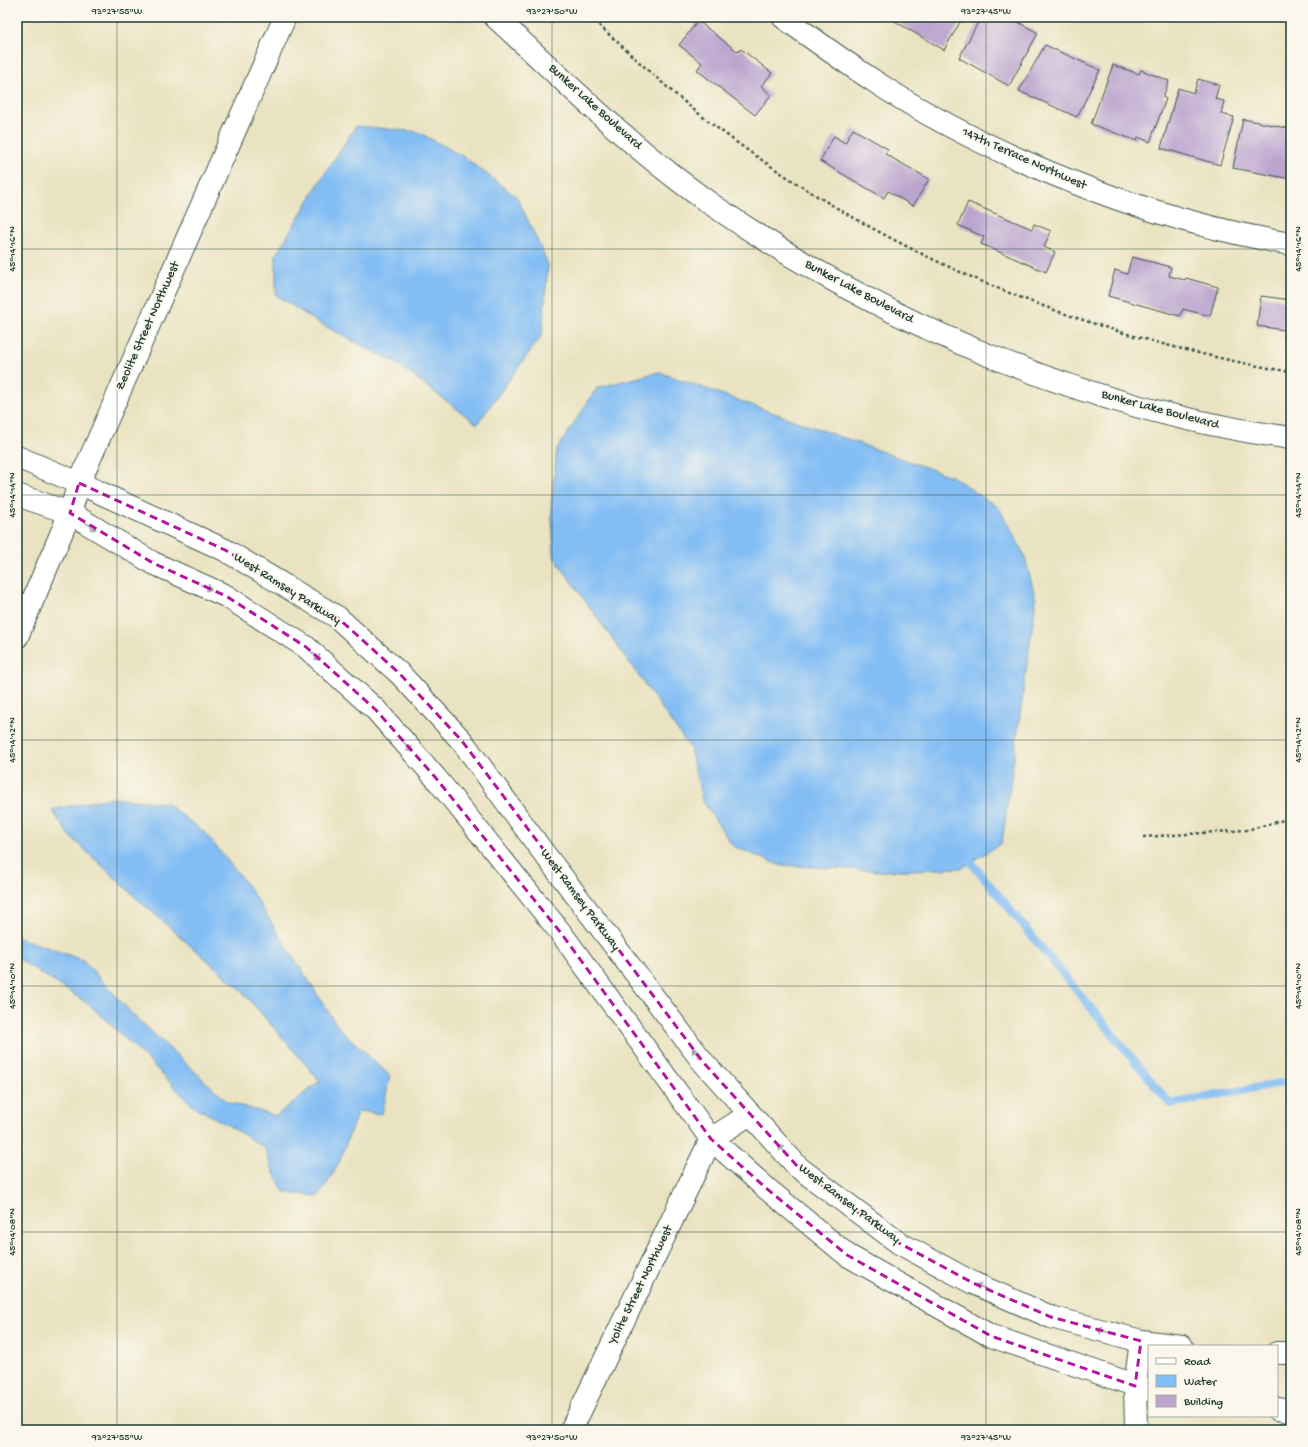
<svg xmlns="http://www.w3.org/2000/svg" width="1308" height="1447" viewBox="0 0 1308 1447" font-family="'Gochi Hand',sans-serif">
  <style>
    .water { fill: #82bdf4; stroke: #507d94 }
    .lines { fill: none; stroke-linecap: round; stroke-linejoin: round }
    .stream { stroke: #82bdf4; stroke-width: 8 }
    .building { fill: #bba5cf }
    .minor-casing { stroke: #3d5649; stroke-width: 24 }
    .major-casing { stroke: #3d5649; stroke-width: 24 }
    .path { stroke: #3d5649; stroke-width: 2.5; stroke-dasharray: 3 3; stroke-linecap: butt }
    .minor { stroke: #fff; stroke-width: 22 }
    .major { stroke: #fff; stroke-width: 22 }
    .oneway { stroke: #8f9e9a }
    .marked { fill: none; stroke: #b5179e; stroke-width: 3; stroke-dasharray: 8 5; stroke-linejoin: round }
    .ticks { fill: none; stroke: #1f3d34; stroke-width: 1; stroke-opacity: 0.45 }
    .labels { text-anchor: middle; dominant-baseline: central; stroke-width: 4; stroke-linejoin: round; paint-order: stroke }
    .street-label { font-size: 13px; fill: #1f3d34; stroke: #fbf7ec }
    .neatline { fill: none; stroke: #1f3d34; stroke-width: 1.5 }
    .ticks-label { font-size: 10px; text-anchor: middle; fill: #1f3d34 }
  </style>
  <rect width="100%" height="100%" fill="#fbf7ec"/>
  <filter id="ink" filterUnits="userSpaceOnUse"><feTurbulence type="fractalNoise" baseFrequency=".025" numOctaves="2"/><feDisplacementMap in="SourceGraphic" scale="8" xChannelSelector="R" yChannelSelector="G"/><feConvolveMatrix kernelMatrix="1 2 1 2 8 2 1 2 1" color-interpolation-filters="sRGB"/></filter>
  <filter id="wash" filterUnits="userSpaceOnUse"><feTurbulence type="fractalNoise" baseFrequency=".012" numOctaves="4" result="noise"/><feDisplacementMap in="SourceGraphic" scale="16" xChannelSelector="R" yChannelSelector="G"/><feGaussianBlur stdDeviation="0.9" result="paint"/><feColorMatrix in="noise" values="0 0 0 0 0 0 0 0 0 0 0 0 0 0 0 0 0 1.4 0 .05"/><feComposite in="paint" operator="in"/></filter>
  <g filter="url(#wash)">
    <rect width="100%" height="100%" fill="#eae3c1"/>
    <!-- water -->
    <g class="water">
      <path d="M356,126L418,132L464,157L517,197L548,264L542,335L477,424L396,363L319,323L276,295V255L322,178Z"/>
      <path d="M659,372L953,477L999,508L1024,554L1036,600L1002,843L962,868L881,871L779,865L733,846L702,800L690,748L554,557L551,505L557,449L597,388Z"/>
      <path d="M110,798L166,803L205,833L248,886L338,1027L390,1076L382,1114L358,1111L338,1165L319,1196L285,1193L274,1173L265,1148L231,1127L192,1105L152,1064L90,1005L17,958V937L83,960L134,1016L228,1102L276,1116L320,1081L240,989L143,904L69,835L52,810Z"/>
    </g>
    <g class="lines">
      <!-- stream -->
      <path class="stream" d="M971,862L1170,1104L1280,1083"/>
    </g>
    <g id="blocks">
      <!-- building -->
      <g class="building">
        <path d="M893,17H963L944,50L891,19Z"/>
        <path d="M981,17H1009L1038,33L1009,86L959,58Z"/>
        <path d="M698,21L738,52L741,49L772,73L761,86L771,95L755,115L697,70L702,63L679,45Z"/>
        <path d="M1045,45L1100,70L1077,117L1019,91Z"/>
        <path d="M1113,65L1139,74L1141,70L1169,81L1163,97L1166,99L1150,142L1138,137L1137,141L1091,124Z"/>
        <path d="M1198,79L1219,85L1215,99L1224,101L1221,114L1234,117L1220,165L1161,148L1178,88L1194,93Z"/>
        <path d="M1243,119L1291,129V179L1233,168Z"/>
        <path d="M853,129L888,149L885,154L929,179L913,206L888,191L884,198L820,161L834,136L845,143Z"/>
        <path d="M968,202L1032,229L1034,224L1051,231L1044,247L1055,252L1046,272L981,244L984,237L958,225Z"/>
        <path d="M1132,257L1171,267L1169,276L1185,280L1186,278L1218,287L1210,316L1183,309L1180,316L1108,296L1115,270L1127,274Z"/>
        <path d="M1261,296L1291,300V338L1284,337L1285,330L1257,326Z"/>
      </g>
    </g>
  </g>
  <g filter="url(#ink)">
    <use href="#blocks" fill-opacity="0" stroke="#3d5649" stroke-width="1"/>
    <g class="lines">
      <!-- minor casing -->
      <g class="minor-casing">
        <g id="minor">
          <path d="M783,17C814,40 845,62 877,83C921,112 969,137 1018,159C1105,198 1196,228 1291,244"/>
          <path d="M17,457L79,483L225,550L337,617L400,674L462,741L540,848L703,1062L798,1167L899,1243L973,1283L1051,1317L1141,1341L1182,1346"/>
          <path d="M17,495L70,513L153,563L226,596L306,647L376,710L435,777L561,933L711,1139L766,1188L847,1255L991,1336L1149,1390"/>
          <path d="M17,637L70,513L79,483L285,17"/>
          <path d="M1277,1353H1291"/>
          <path d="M1277,1409L1291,1411"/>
          <path d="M571,1430L711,1139L750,1114"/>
          <path d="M1136,1430L1135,1386L1141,1341"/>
        </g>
      </g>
      <!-- major casing -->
      <g class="major-casing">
        <path id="major" d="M495,17C565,81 633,150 711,204C882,322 1084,410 1291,438"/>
      </g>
      <!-- path -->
      <g class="path">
        <path d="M590,17C633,56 674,96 720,130C891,258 1082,336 1291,372"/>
        <path d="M1143,837L1247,830L1291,818"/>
      </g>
      <!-- minor -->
      <use href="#minor" class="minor"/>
      <!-- major -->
      <use href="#major" class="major"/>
    </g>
    <!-- one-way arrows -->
    <defs><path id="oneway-shaft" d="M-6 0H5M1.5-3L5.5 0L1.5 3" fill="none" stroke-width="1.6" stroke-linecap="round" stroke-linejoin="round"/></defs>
    <g class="oneway">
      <use href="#oneway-shaft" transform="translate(91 526) rotate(31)"/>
      <use href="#oneway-shaft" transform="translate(206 587) rotate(24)"/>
      <use href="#oneway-shaft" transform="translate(316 656) rotate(42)"/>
      <use href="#oneway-shaft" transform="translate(408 747) rotate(49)"/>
      <use href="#oneway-shaft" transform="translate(696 1053) rotate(-127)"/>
      <use href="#oneway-shaft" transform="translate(783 1150) rotate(-132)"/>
      <use href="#oneway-shaft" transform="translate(981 1287) rotate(-157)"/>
      <use href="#oneway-shaft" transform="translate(1103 1331) rotate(-165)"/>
    </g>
  </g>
  <!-- marked area -->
  <path class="marked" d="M79,483L225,550L337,617L400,674L462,741L703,1062L798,1167L899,1243L973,1283L1051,1317L1141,1341L1135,1386L991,1336L847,1255L766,1188L711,1139L561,933L435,777L376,710L306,647L226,596L153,563L70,513Z"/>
  <!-- ticks -->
  <path class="ticks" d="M117,17V1430M552,17V1430M986,17V1430M17,249H1291M17,495H1291M17,740H1291M17,986H1291M17,1232H1291"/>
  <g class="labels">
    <!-- street labels -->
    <g class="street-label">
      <text transform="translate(595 107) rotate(42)">Bunker Lake Boulevard</text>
      <text transform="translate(1024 159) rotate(24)">147th Terrace Northwest</text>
      <text transform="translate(859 292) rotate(28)">Bunker Lake Boulevard</text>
      <text transform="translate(148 326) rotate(-66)">Zeolite Street Northwest</text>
      <text transform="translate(1160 410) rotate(15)">Bunker Lake Boulevard</text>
      <text transform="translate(287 589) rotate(32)">West Ramsey Parkway</text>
      <text transform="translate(580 900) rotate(53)">West Ramsey Parkway</text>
      <text transform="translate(849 1204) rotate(37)">West Ramsey Parkway</text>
      <text transform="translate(641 1285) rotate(-64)">Yolite Street Northwest</text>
    </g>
  </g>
  <!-- margin -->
  <rect width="1308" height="1447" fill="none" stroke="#fbf7ec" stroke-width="44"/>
  <!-- legend -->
  <rect x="1148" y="1345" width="130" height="72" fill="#fbf7ec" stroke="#a3ada2"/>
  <rect x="1156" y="1358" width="20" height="6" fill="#ffffff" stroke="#a3ada2"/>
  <text x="1184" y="1365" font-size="12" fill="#1f3d34">Road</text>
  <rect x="1156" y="1375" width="20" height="12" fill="#82bdf4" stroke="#a3ada2"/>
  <text x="1184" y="1385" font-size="12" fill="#1f3d34">Water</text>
  <rect x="1156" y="1395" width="20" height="12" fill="#bba5cf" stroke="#a3ada2"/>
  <text x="1184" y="1405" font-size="12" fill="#1f3d34">Building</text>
  <rect x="22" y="22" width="1264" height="1403" class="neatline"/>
  <g class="ticks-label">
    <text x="117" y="14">93°27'55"W</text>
    <text x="552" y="14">93°27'50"W</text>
    <text x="986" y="14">93°27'45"W</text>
    <text transform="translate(11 249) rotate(-90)" y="4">45°14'16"N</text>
    <text transform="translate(1297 249) rotate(-90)" y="4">45°14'16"N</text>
    <text transform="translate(11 495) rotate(-90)" y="4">45°14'14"N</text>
    <text transform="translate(1297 495) rotate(-90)" y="4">45°14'14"N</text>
    <text transform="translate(11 740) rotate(-90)" y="4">45°14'12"N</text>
    <text transform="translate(1297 740) rotate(-90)" y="4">45°14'12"N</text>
    <text transform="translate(11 986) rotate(-90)" y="4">45°14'10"N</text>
    <text transform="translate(1297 986) rotate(-90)" y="4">45°14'10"N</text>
    <text transform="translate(11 1232) rotate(-90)" y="4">45°14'08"N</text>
    <text transform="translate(1297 1232) rotate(-90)" y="4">45°14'08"N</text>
    <text x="117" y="1440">93°27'55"W</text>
    <text x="552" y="1440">93°27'50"W</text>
    <text x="986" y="1440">93°27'45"W</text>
  </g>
</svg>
